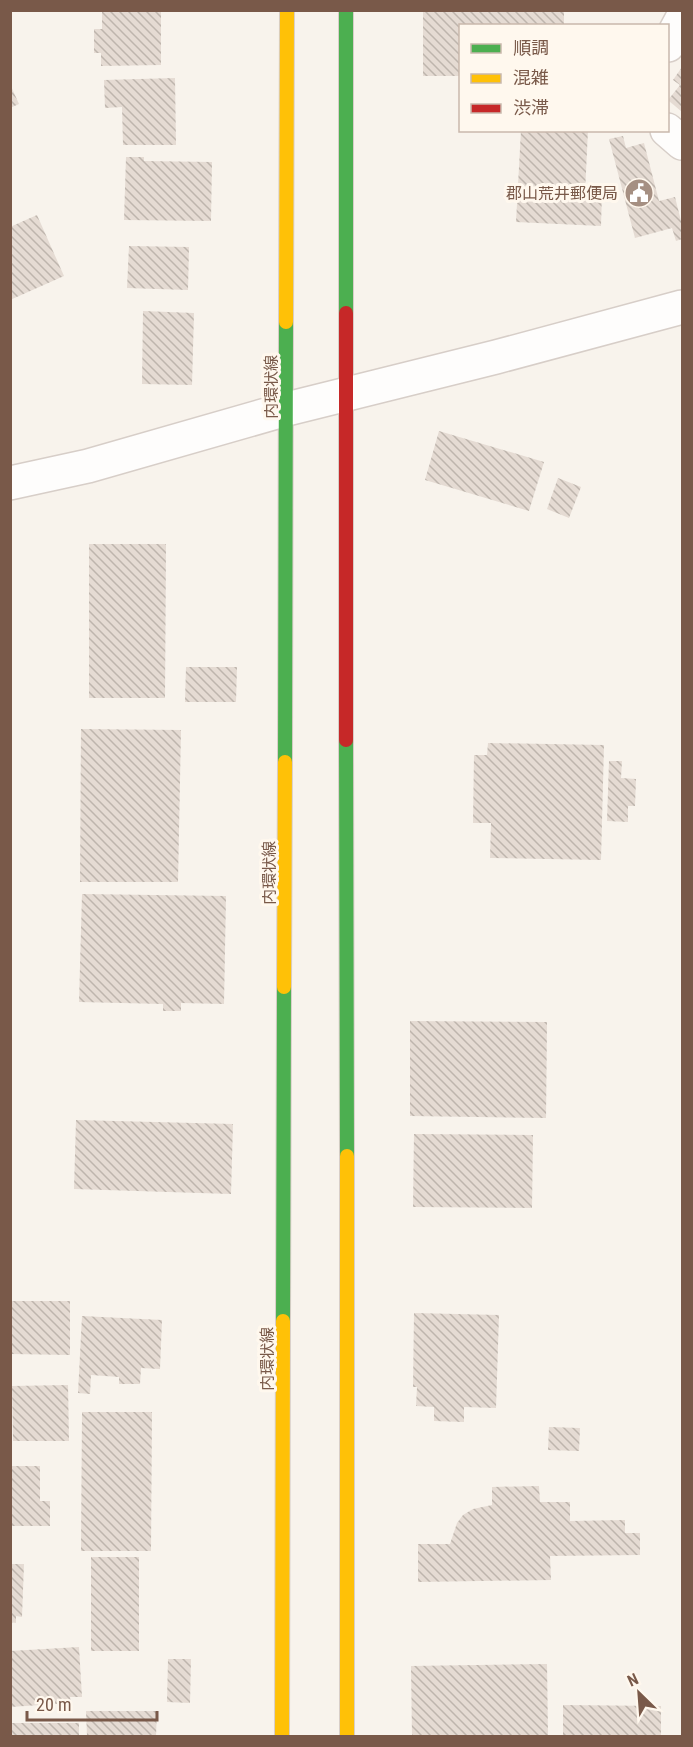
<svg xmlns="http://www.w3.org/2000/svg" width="693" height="1747" viewBox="0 0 693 1747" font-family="'Roboto Condensed','Noto Sans JP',sans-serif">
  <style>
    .building { fill: url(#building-back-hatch) }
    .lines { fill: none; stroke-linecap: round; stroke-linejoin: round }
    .street-casing { stroke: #d7cec8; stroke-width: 36 }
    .fast-casing { stroke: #d8cec8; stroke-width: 16 }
    .slow-casing { stroke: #d8cec8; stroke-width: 16 }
    .jam-casing { stroke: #d8cec8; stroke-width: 16 }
    .street { stroke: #fefdfc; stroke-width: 33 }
    .fast { stroke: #4caf50; stroke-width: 14 }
    .slow { stroke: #ffc107; stroke-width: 14 }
    .jam { stroke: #c62828; stroke-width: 14 }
    .labels { text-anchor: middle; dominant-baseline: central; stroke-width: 6; stroke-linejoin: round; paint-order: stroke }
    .poi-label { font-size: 16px; fill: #795949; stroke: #fff8ee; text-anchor: end }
    .street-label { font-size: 16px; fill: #795949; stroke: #fff8ee }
  </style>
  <defs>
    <pattern id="building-back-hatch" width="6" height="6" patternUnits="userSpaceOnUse" patternTransform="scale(1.5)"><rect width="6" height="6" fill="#e5dbd3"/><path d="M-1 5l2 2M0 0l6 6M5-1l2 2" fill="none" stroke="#beb5ad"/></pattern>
  </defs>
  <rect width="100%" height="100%" fill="#f8f3ec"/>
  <!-- building -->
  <g class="building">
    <path d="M102,10H161V65L101,66V53H94V29H102Z"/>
    <path d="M423,10H564V26H460V76H423Z"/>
    <path d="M682,67V112L668,100L680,85L673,80Z"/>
    <path d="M175,78L176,145H123L122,107L105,108L104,80Z"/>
    <path d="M10,84L19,104L10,108Z"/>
    <path d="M521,130H588L585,193H602L601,226L516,222Z"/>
    <path d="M623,136L626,148L644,143L659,201L675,197L682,225V239L676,241L672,228L635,238L609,139Z"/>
    <path d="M126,157H144V161L212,162L211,221L124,220Z"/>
    <path d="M37,215L64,276L10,300V227Z"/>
    <path d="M129,246L189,247L188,290L127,288Z"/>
    <path d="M143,311L194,313L192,385L142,384Z"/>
    <path d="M439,431L544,462L529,511L425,480Z"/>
    <path d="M558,478L581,487L569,518L547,509Z"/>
    <path d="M89,544H166L165,698H89Z"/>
    <path d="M186,667H237L236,702H185Z"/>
    <path d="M81,729L181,730L178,882H80Z"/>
    <path d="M488,743L604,745L601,860L490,858L491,823H473L474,755H487Z"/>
    <path d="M609,761H622L621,778L636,779L635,806H628V822L607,821Z"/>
    <path d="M82,894L226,896L224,1004L181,1003V1011H163V1004L79,1002Z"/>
    <path d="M410,1021L547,1022L546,1118L410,1116Z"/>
    <path d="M76,1120L233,1124L231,1194L74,1189Z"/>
    <path d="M414,1134L533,1135L532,1208L413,1207Z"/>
    <path d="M11,1301H70V1355L11,1354Z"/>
    <path d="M414,1313L499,1315L496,1408L464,1407V1422L434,1421V1407L416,1406L417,1387H413Z"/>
    <path d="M82,1316L162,1320L160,1369L141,1368L140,1384H119V1377L91,1375L90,1394L78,1393Z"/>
    <path d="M68,1385L69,1441H13L12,1386Z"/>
    <path d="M82,1412H152L151,1551H81Z"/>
    <path d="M549,1427L580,1428L579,1451L548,1450Z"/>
    <path d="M10,1466H40V1501H50V1526H10Z"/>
    <path d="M539,1486L540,1502H570V1521L625,1520V1533H640V1555L550,1556L551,1580L418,1582V1544H450L457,1523L463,1515L473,1509L492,1505V1487Z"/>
    <rect x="91" y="1557" width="48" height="94"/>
    <path d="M10,1564H24L22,1617L16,1616V1623L10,1622Z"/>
    <path d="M79,1647L82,1697H70L71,1703L10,1707V1651Z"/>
    <path d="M168,1659H191L190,1703L167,1702Z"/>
    <path d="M547,1664L548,1736H412L411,1666Z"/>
    <path d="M563,1705L661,1706V1736H563Z"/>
    <path d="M86,1711H157L156,1736H87Z"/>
    <rect x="10" y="1723" width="69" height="13"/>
  </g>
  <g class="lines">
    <!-- street casing -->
    <g class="street-casing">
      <g id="street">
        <path d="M668,45L682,19"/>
        <path d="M667,130L682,143"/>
        <path d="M10,483L88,466L287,409L496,357L682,307"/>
      </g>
    </g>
    <!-- fast casing -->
    <g class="fast-casing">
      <g id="fast">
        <path d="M346,10V313"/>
        <path d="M346,740L347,1156"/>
        <path d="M285,762L286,322"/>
        <path d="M283,1321L284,987"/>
      </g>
    </g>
    <!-- slow casing -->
    <g class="slow-casing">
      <g id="slow">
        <path d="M286,322L287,10"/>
        <path d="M284,987L285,762"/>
        <path d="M347,1156V1736"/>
        <path d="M282,1736L283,1321"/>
      </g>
    </g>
    <!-- jam casing -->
    <g class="jam-casing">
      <path id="jam" d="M346,313V740"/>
    </g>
    <!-- street -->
    <use href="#street" class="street"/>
    <!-- fast -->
    <use href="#fast" class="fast"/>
    <!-- slow -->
    <use href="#slow" class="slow"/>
    <!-- jam -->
    <use href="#jam" class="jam"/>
  </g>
  <!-- icons -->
  <defs>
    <g id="civic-disc" transform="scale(1.5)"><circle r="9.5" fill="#a58f82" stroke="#fff8ee"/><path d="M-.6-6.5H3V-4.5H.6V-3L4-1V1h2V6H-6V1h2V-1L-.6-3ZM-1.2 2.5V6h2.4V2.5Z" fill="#fff"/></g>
  </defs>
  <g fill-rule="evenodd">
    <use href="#civic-disc" x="639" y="193"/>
  </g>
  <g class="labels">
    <!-- poi labels -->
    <g class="poi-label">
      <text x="618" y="193">郡山荒井郵便局</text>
    </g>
    <!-- street labels -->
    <g class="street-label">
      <text transform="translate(271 387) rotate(-90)">内環状線</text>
      <text transform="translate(269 873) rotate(-90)">内環状線</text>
      <text transform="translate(267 1359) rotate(-90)">内環状線</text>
    </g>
  </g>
  <!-- border -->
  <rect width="693" height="1747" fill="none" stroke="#795949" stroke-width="24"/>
  <!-- legend -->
  <rect x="459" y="24" width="210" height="108" fill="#fff8ee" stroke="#c9b8ac" stroke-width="1.5"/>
  <rect x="471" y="44" width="30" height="9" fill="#4caf50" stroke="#c9b8ac" stroke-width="1.5"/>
  <text x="513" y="54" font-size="18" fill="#795949">順調</text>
  <rect x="471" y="74" width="30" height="9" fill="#ffc107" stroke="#c9b8ac" stroke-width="1.5"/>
  <text x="513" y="84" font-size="18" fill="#795949">混雑</text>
  <rect x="471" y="104" width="30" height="9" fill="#c62828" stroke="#c9b8ac" stroke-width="1.5"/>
  <text x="513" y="114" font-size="18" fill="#795949">渋滞</text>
  <!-- north arrow -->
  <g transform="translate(639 1693) rotate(335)" stroke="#fff8ee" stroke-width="4.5" paint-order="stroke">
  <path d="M0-4.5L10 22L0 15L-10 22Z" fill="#795949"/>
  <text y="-9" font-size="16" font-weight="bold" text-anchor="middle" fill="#795949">N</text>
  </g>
  <!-- scale -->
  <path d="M27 1711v9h130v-9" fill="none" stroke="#795949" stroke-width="3"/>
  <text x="36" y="1711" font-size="18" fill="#795949" stroke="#fff8ee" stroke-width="4.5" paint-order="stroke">20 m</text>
</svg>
